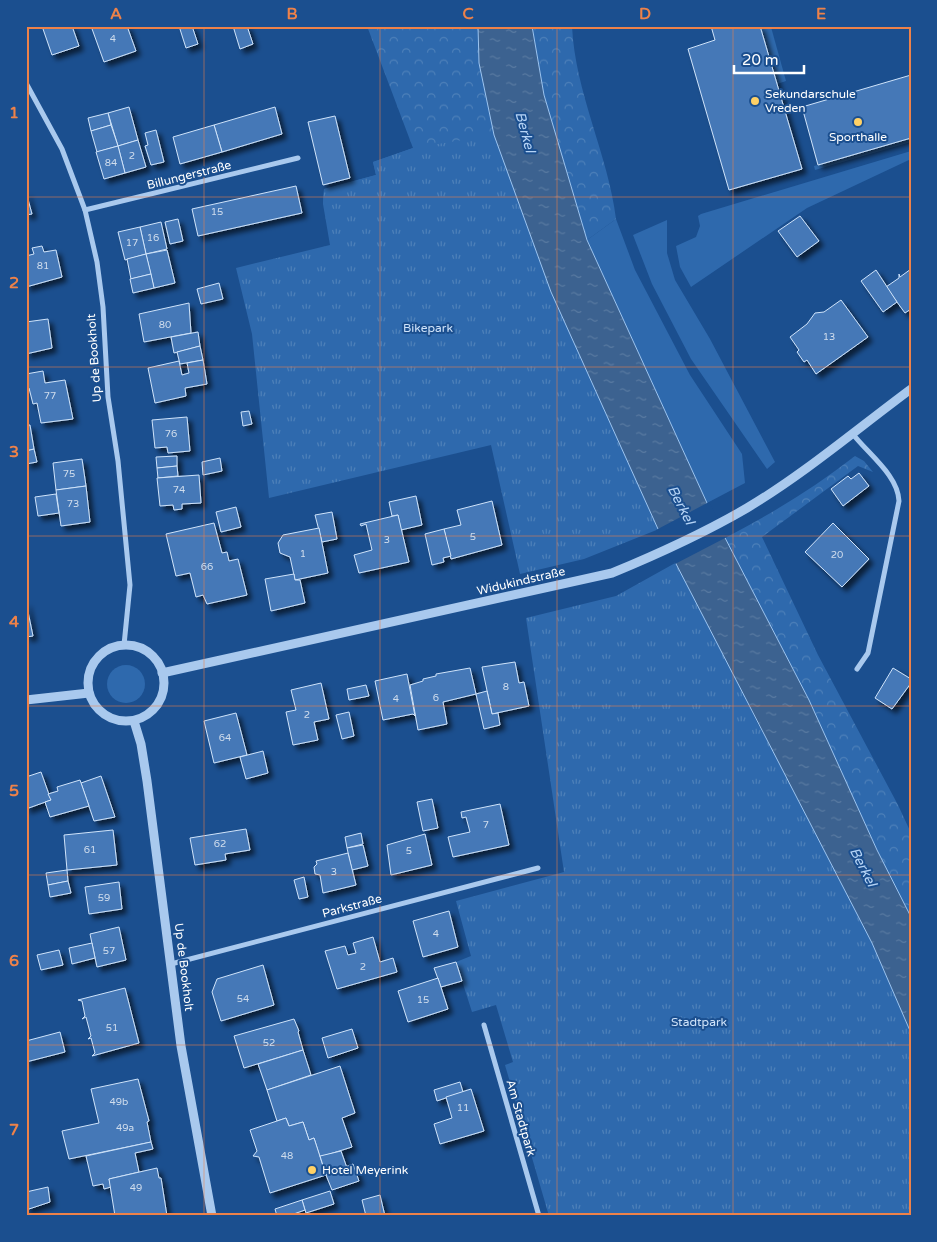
<svg xmlns="http://www.w3.org/2000/svg" width="937" height="1242" viewBox="0 0 937 1242" font-family="'Varela Round',sans-serif">
  <style>
    .green { fill: #2e69ad }
    .forest { fill: url(#forest-crowns) }
    .park { fill: url(#park-tufts) }
    .water { fill: url(#water-ripples); stroke: #9cc4f0 }
    .pier { fill: #1b4f8f }
    .building { fill: #4478b7; stroke: #cfe3fa; filter: url(#shadow) }
    .lines { fill: none; stroke-linecap: round; stroke-linejoin: round }
    .minor { stroke: #a9c9ee; stroke-width: 5 }
    .tertiary { stroke: #a9c9ee; stroke-width: 9 }
    .grid { fill: none; stroke: #ee8249; stroke-width: 1; stroke-opacity: 0.55 }
    .poi-dot { fill: #ffd166; stroke: #1b4f8f; stroke-width: 2 }
    .labels { text-anchor: middle; dominant-baseline: central; stroke-width: 4; stroke-linejoin: round; paint-order: stroke }
    .number-label { font-size: 10px; fill: #d0dded }
    .poi-label { font-size: 12px; fill: #fff; stroke: #1b4f8f; text-anchor: start }
    .street-label { font-size: 12px; fill: #fff; stroke: #1b4f8f }
    .park-label { font-size: 12px; fill: #cfe3fa; stroke: #1b4f8f }
    .water-label { font-size: 14px; font-style: italic; fill: #b5d3f5; stroke: #1b4f8f }
    .neatline { fill: none; stroke: #ee8249; stroke-width: 2 }
    .grid-label { font-size: 16px; text-anchor: middle; font-weight: bold; fill: #ee8249 }
  </style>
  <defs>
    <pattern id="forest-crowns" width="20" height="18" patternUnits="userSpaceOnUse" patternTransform="scale(1.25)"><rect width="20" height="18" fill="#2e69ad"/><path d="M2 6a3 3 0 1 1 6 0M12 15a3 3 0 1 1 6 0" fill="none" stroke="#4d80b9"/></pattern>
    <pattern id="park-tufts" width="24" height="20" patternUnits="userSpaceOnUse" patternTransform="scale(1.25)"><rect width="24" height="20" fill="#2e69ad"/><path d="M3 7l-1-3M5 7V3M7 7l1-3M15 17l-1-3M17 17v-4M19 17l1-3" fill="none" stroke="#4d80b9"/></pattern>
    <pattern id="water-ripples" width="26" height="14" patternUnits="userSpaceOnUse" patternTransform="scale(1.25)"><rect width="26" height="14" fill="#3c6290"/><path d="M2 4q2-2 4 0t4 0M15 11q2-2 4 0t4 0" fill="none" stroke="#597aa1"/></pattern>
    <filter id="shadow"><feDropShadow dx="4.5" dy="4.5" stdDeviation="2.5" flood-color="#0009"/></filter>
  </defs>
  <rect width="100%" height="100%" fill="#1b4f8f"/>
  <!-- green -->
  <g class="green">
    <path d="M771,27L786,81L777,84L761,29Z"/>
    <path d="M911,138V142L815,170L814,166Z"/>
    <path d="M911,151V159L807,208L691,287L680,267L676,246L696,237L700,226L698,216L701,214Z"/>
    <path d="M616,219L635,270L690,375L742,454L745,483L707,503L587,240Z"/>
    <path d="M667,220V253L675,280L710,339L775,462L767,469L691,359L652,284L633,235Z"/>
    <circle cx="126" cy="684" r="19"/>
  </g>
  <!-- forest -->
  <g class="forest">
    <path d="M367,26H478L479,63L551,292L575,345L323,204L324,189L376,175L373,162L413,148Z"/>
    <path d="M532,26H572C575,93 608,154 616,219L587,240L544,95Z"/>
    <path d="M855,456L864,461L873,472L858,466L762,537L818,655L898,805L911,833V917L877,850L809,700L725,538C771,514 814,488 855,456Z"/>
  </g>
  <!-- park -->
  <g class="park">
    <path d="M494,135L551,292L659,529L584,559L520,574L491,445L269,498L252,334L236,268L330,245L323,204L324,189L376,175L373,162L413,148Z"/>
    <path d="M677,562L758,724L811,821L872,943L911,1033V1216H549L505,1065L513,1062L496,1005L472,1012L456,962L471,956L456,901L564,872L526,618L616,596Z"/>
  </g>
  <!-- water -->
  <path class="water" d="M478,26H532L544,95L587,240L707,503L809,700L877,850L911,917V1033L872,943L658,529L551,292L494,135L479,63Z"/>
  <!-- pier -->
  <path class="pier" d="M709,502L727,537L675,564L656,530Z"/>
  <!-- building -->
  <g class="building">
    <path d="M42,26H72L79,46L52,55Z"/>
    <path d="M91,26H127L136,51L104,62Z"/>
    <path d="M179,26H192L198,44L186,48Z"/>
    <path d="M233,26H247L253,44L240,49Z"/>
    <path d="M711,26H760L802,169L729,190L688,49L715,40Z"/>
    <path d="M911,75V138L818,165L802,107Z"/>
    <path d="M129,107L138,140L118,146L108,113Z"/>
    <path d="M275,107L282,134L222,152L214,125Z"/>
    <path d="M108,113L111,125L91,131L88,118Z"/>
    <path d="M335,116L350,178L323,185L308,122Z"/>
    <path d="M111,125L118,146L97,152L91,131Z"/>
    <path d="M214,125L222,152L180,164L173,137Z"/>
    <path d="M156,130L164,162L151,165L145,146L148,145L145,133Z"/>
    <path d="M138,140L146,167L125,173L118,146Z"/>
    <path d="M118,146L125,173L104,179L96,152Z"/>
    <path d="M296,186L302,213L198,236L192,209Z"/>
    <path d="M26,192L32,214L26,215Z"/>
    <path d="M800,216L819,241L797,257L778,231Z"/>
    <path d="M178,219L183,241L170,244L165,222Z"/>
    <path d="M161,222L167,249L146,254L140,227Z"/>
    <path d="M140,227L146,254L125,260L118,232Z"/>
    <path d="M42,246L44,252L56,250L62,277L26,287V256L34,254L32,248Z"/>
    <path d="M167,250L175,283L154,288L146,254Z"/>
    <path d="M146,254L151,274L131,279L127,259Z"/>
    <path d="M911,269V309L905,313L886,287L899,278V274L900,277Z"/>
    <path d="M876,270L897,302L883,312L861,281Z"/>
    <path d="M151,274L154,288L133,293L130,279Z"/>
    <path d="M219,283L223,299L201,304L197,289Z"/>
    <path d="M841,300L868,337L816,374L807,360L804,362L797,352L799,350L790,337L807,324L815,313L824,312Z"/>
    <path d="M189,303L191,333L144,342L139,314Z"/>
    <path d="M48,319L52,348L26,354V322Z"/>
    <path d="M198,332L200,346L174,353L171,337Z"/>
    <path d="M200,346L203,360L180,364L177,352Z"/>
    <path d="M203,360L207,384L185,388L186,396L155,403L148,368L179,361L182,375L189,373L187,363Z"/>
    <path d="M43,371L45,383L65,380L73,419L41,423L37,403L33,404L29,388L26,387V374Z"/>
    <path d="M249,411L252,424L243,426L241,412Z"/>
    <path d="M187,417L190,451L168,453L167,447L155,448L152,420Z"/>
    <path d="M26,425H30L34,449L26,451Z"/>
    <path d="M34,449L37,462L26,464V451Z"/>
    <path d="M177,456V466L157,468L156,457Z"/>
    <path d="M220,458L222,471L203,475L202,462Z"/>
    <path d="M82,459L86,486L56,490L53,463Z"/>
    <path d="M177,466L178,476L158,478L157,468Z"/>
    <path d="M859,473L869,486L843,506L831,489L848,476L851,479Z"/>
    <path d="M199,475L201,503L182,504V509L174,510L173,505L160,506L157,478Z"/>
    <path d="M86,486L90,522L61,526L56,490Z"/>
    <path d="M56,494L59,513L38,516L35,497Z"/>
    <path d="M416,496L422,525L401,530L398,515L392,516L389,502Z"/>
    <path d="M492,501L502,545L451,559L444,529L461,525L457,510Z"/>
    <path d="M236,507L241,527L221,532L216,512Z"/>
    <path d="M332,512L337,539L322,542L315,515Z"/>
    <path d="M398,515L409,562L359,573L354,555L372,550L366,524L361,526L360,524Z"/>
    <path d="M214,523L222,553L227,552L229,561L238,559L247,595L207,604L203,595L196,597L190,573L176,576L166,534Z"/>
    <path d="M833,523L869,559L842,587L805,552Z"/>
    <path d="M319,528L328,573L295,580L290,557L280,553L278,543L283,535Z"/>
    <path d="M444,529L451,556L443,558L444,562L432,565L425,534Z"/>
    <path d="M294,574L295,580H300L305,603L271,611L265,579Z"/>
    <path d="M26,602L33,636L26,637Z"/>
    <path d="M515,662L519,683L524,682L529,706L492,714L482,667Z"/>
    <path d="M470,668L476,694L443,702L447,724L418,730L410,685L423,681V679L436,676V674Z"/>
    <path d="M893,668L911,679V683L892,709L875,698Z"/>
    <path d="M407,674L415,716L413,714L383,720L375,681Z"/>
    <path d="M321,683L329,719L314,722L318,740L293,745L286,712L296,710L291,690Z"/>
    <path d="M366,685L369,696L349,700L347,689Z"/>
    <path d="M487,691L492,714L498,713L500,725L484,729L476,694Z"/>
    <path d="M349,712L354,736L342,739L336,715Z"/>
    <path d="M236,713L247,755L214,763L204,721Z"/>
    <path d="M263,751L268,773L246,779L240,757Z"/>
    <path d="M41,772L51,800L26,809V777Z"/>
    <path d="M101,776L115,817L94,821L81,783Z"/>
    <path d="M80,780L89,806L50,817L45,802L51,800L48,794L58,791L57,787Z"/>
    <path d="M432,799L438,828L423,831L417,802Z"/>
    <path d="M500,804L509,845L453,857L448,837L470,832L466,817L462,818L461,812Z"/>
    <path d="M246,829L250,850L225,854L226,860L195,865L190,838Z"/>
    <path d="M113,830L117,865L67,870L64,835Z"/>
    <path d="M361,833L363,844L347,848L345,837Z"/>
    <path d="M425,834L432,865L391,875L387,845Z"/>
    <path d="M363,845L368,866L352,870L347,848Z"/>
    <path d="M348,853L356,885L323,893L320,875L315,874L314,867L317,864L316,861Z"/>
    <path d="M67,870L68,881L48,885L46,873Z"/>
    <path d="M304,877L308,897L299,899L294,880Z"/>
    <path d="M68,881L71,893L50,897L48,885Z"/>
    <path d="M119,882L122,909L89,914L85,887Z"/>
    <path d="M449,911L458,947L423,957L413,921Z"/>
    <path d="M119,927L126,960L97,967L90,934Z"/>
    <path d="M373,937L380,962L393,958L397,972L337,989L325,951L345,946L348,955L356,953L353,943Z"/>
    <path d="M92,943L95,958L72,964L69,948Z"/>
    <path d="M59,950L63,965L41,970L37,955Z"/>
    <path d="M456,962L462,981L441,987L434,968Z"/>
    <path d="M263,965L274,1005L221,1021L212,992L217,979Z"/>
    <path d="M438,978L448,1009L408,1022L398,991Z"/>
    <path d="M125,988L139,1043L92,1056L95,1053L91,1038L88,1039L91,1036L86,1017L82,1019L85,1016L82,1001L78,1000Z"/>
    <path d="M294,1019L299,1031L298,1032L303,1050L244,1068L234,1036Z"/>
    <path d="M352,1029L358,1048L328,1058L322,1038Z"/>
    <path d="M60,1032L65,1052L26,1062V1041Z"/>
    <path d="M303,1050L311,1075L267,1090L258,1064Z"/>
    <path d="M340,1066L355,1113L342,1118L352,1147L320,1157L314,1138L309,1140L303,1122L289,1126L286,1118L277,1121L267,1090Z"/>
    <path d="M138,1079L149,1121L147,1122L151,1142L69,1159L62,1131L99,1123L91,1089Z"/>
    <path d="M460,1082L463,1092L437,1101L434,1090Z"/>
    <path d="M471,1089L484,1131L440,1144L434,1124L452,1118L446,1097Z"/>
    <path d="M286,1118L289,1126L303,1122L309,1140L314,1138L326,1175L270,1193L259,1157L253,1156L257,1151L250,1130Z"/>
    <path d="M151,1142L153,1149L135,1153L139,1172L109,1179L111,1187L104,1189L103,1184L93,1186L86,1156Z"/>
    <path d="M341,1151L347,1168L326,1175L320,1156Z"/>
    <path d="M353,1164L359,1181L332,1190L326,1175Z"/>
    <path d="M157,1168L159,1178H161L167,1216H115L109,1179Z"/>
    <path d="M48,1187L50,1202L26,1210V1192Z"/>
    <path d="M330,1191L334,1204L306,1213L302,1200Z"/>
    <path d="M380,1195L385,1216H366L362,1200Z"/>
    <path d="M302,1200L305,1210L288,1216H277L275,1209Z"/>
  </g>
  <g class="lines">
    <!-- minor -->
    <g class="minor">
      <path d="M26,83L62,149L85,210L97,262L103,307L108,397L118,461L130,585L124,645"/>
      <path d="M85,210L298,158"/>
      <path d="M852,433C868,454 898,475 899,501L868,653L857,669"/>
      <path d="M171,964L538,868"/>
      <path d="M484,1025L539,1216"/>
    </g>
    <!-- tertiary -->
    <g class="tertiary">
      <circle cx="126" cy="683" r="38"/>
      <path d="M162,673L612,573C658,554 704,533 747,508C804,474 857,429 911,389"/>
      <path d="M26,700L89,693"/>
      <path d="M134,721L141,744L147,781L181,1046L212,1216"/>
    </g>
  </g>
  <!-- grid -->
  <path class="grid" d="M204,26V1216M380,26V1216M557,26V1216M733,26V1216M26,197H911M26,367H911M26,536H911M26,706H911M26,875H911M26,1045H911"/>
  <!-- markers -->
  <g class="poi-dot">
    <circle cx="755" cy="101" r="5"/>
    <circle cx="858" cy="122" r="5"/>
    <circle cx="312" cy="1170" r="5"/>
  </g>
  <g class="labels">
    <!-- number labels -->
    <g class="number-label">
      <text x="113" y="39">4</text>
      <text x="132" y="156">2</text>
      <text x="111" y="163">84</text>
      <text x="217" y="212">15</text>
      <text x="153" y="238">16</text>
      <text x="132" y="243">17</text>
      <text x="43" y="266">81</text>
      <text x="165" y="325">80</text>
      <text x="829" y="337">13</text>
      <text x="50" y="396">77</text>
      <text x="171" y="434">76</text>
      <text x="69" y="474">75</text>
      <text x="179" y="490">74</text>
      <text x="73" y="504">73</text>
      <text x="473" y="537">5</text>
      <text x="387" y="540">3</text>
      <text x="303" y="554">1</text>
      <text x="837" y="555">20</text>
      <text x="207" y="567">66</text>
      <text x="506" y="687">8</text>
      <text x="436" y="698">6</text>
      <text x="396" y="699">4</text>
      <text x="307" y="715">2</text>
      <text x="225" y="738">64</text>
      <text x="486" y="825">7</text>
      <text x="220" y="844">62</text>
      <text x="90" y="850">61</text>
      <text x="409" y="851">5</text>
      <text x="334" y="872">3</text>
      <text x="104" y="898">59</text>
      <text x="436" y="934">4</text>
      <text x="109" y="951">57</text>
      <text x="363" y="967">2</text>
      <text x="243" y="999">54</text>
      <text x="423" y="1000">15</text>
      <text x="112" y="1028">51</text>
      <text x="269" y="1043">52</text>
      <text x="119" y="1102">49b</text>
      <text x="463" y="1108">11</text>
      <text x="125" y="1128">49a</text>
      <text x="287" y="1156">48</text>
      <text x="136" y="1188">49</text>
    </g>
    <!-- poi labels -->
    <g class="poi-label">
      <text x="765" y="94">Sekundarschule<tspan x="765" dy="14">Vreden</tspan></text>
      <text x="858" y="137" text-anchor="middle">Sporthalle</text>
      <text x="322" y="1170">Hotel Meyerink</text>
    </g>
    <!-- street labels -->
    <g class="street-label">
      <text transform="translate(189 175) rotate(-14)">Billungerstraße</text>
      <text transform="translate(94 358) rotate(-94)">Up de Bookholt</text>
      <text transform="translate(521 581) rotate(-13)">Widukindstraße</text>
      <text transform="translate(352 906) rotate(-15)">Parkstraße</text>
      <text transform="translate(184 967) rotate(83)">Up de Bookholt</text>
      <text transform="translate(521 1118) rotate(74)">Am Stadtpark</text>
    </g>
    <!-- park labels -->
    <g class="park-label">
      <text x="428" y="328">Bikepark</text>
      <text x="699" y="1022">Stadtpark</text>
    </g>
    <!-- water labels -->
    <g class="water-label">
      <text transform="translate(525 132) rotate(75)">Berkel</text>
      <text transform="translate(681 505) rotate(63)">Berkel</text>
      <text transform="translate(863 867) rotate(63)">Berkel</text>
    </g>
  </g>
  <!-- border -->
  <rect width="937" height="1242" fill="none" stroke="#1b4f8f" stroke-width="55"/>
  <!-- scale -->
  <path d="M734 65v8h70v-8" fill="none" stroke="#ffffff" stroke-width="2.5"/>
  <text x="742" y="65" font-size="15" fill="#ffffff" stroke="#1b4f8f" stroke-width="4" paint-order="stroke">20 m</text>
  <rect x="28" y="28" width="882" height="1186" class="neatline"/>
  <g class="grid-label">
    <text x="116" y="19">A</text>
    <text x="292" y="19">B</text>
    <text x="468" y="19">C</text>
    <text x="645" y="19">D</text>
    <text x="821" y="19">E</text>
    <text x="14" y="118">1</text>
    <text x="14" y="288">2</text>
    <text x="14" y="457">3</text>
    <text x="14" y="627">4</text>
    <text x="14" y="796">5</text>
    <text x="14" y="966">6</text>
    <text x="14" y="1135">7</text>
  </g>
</svg>
